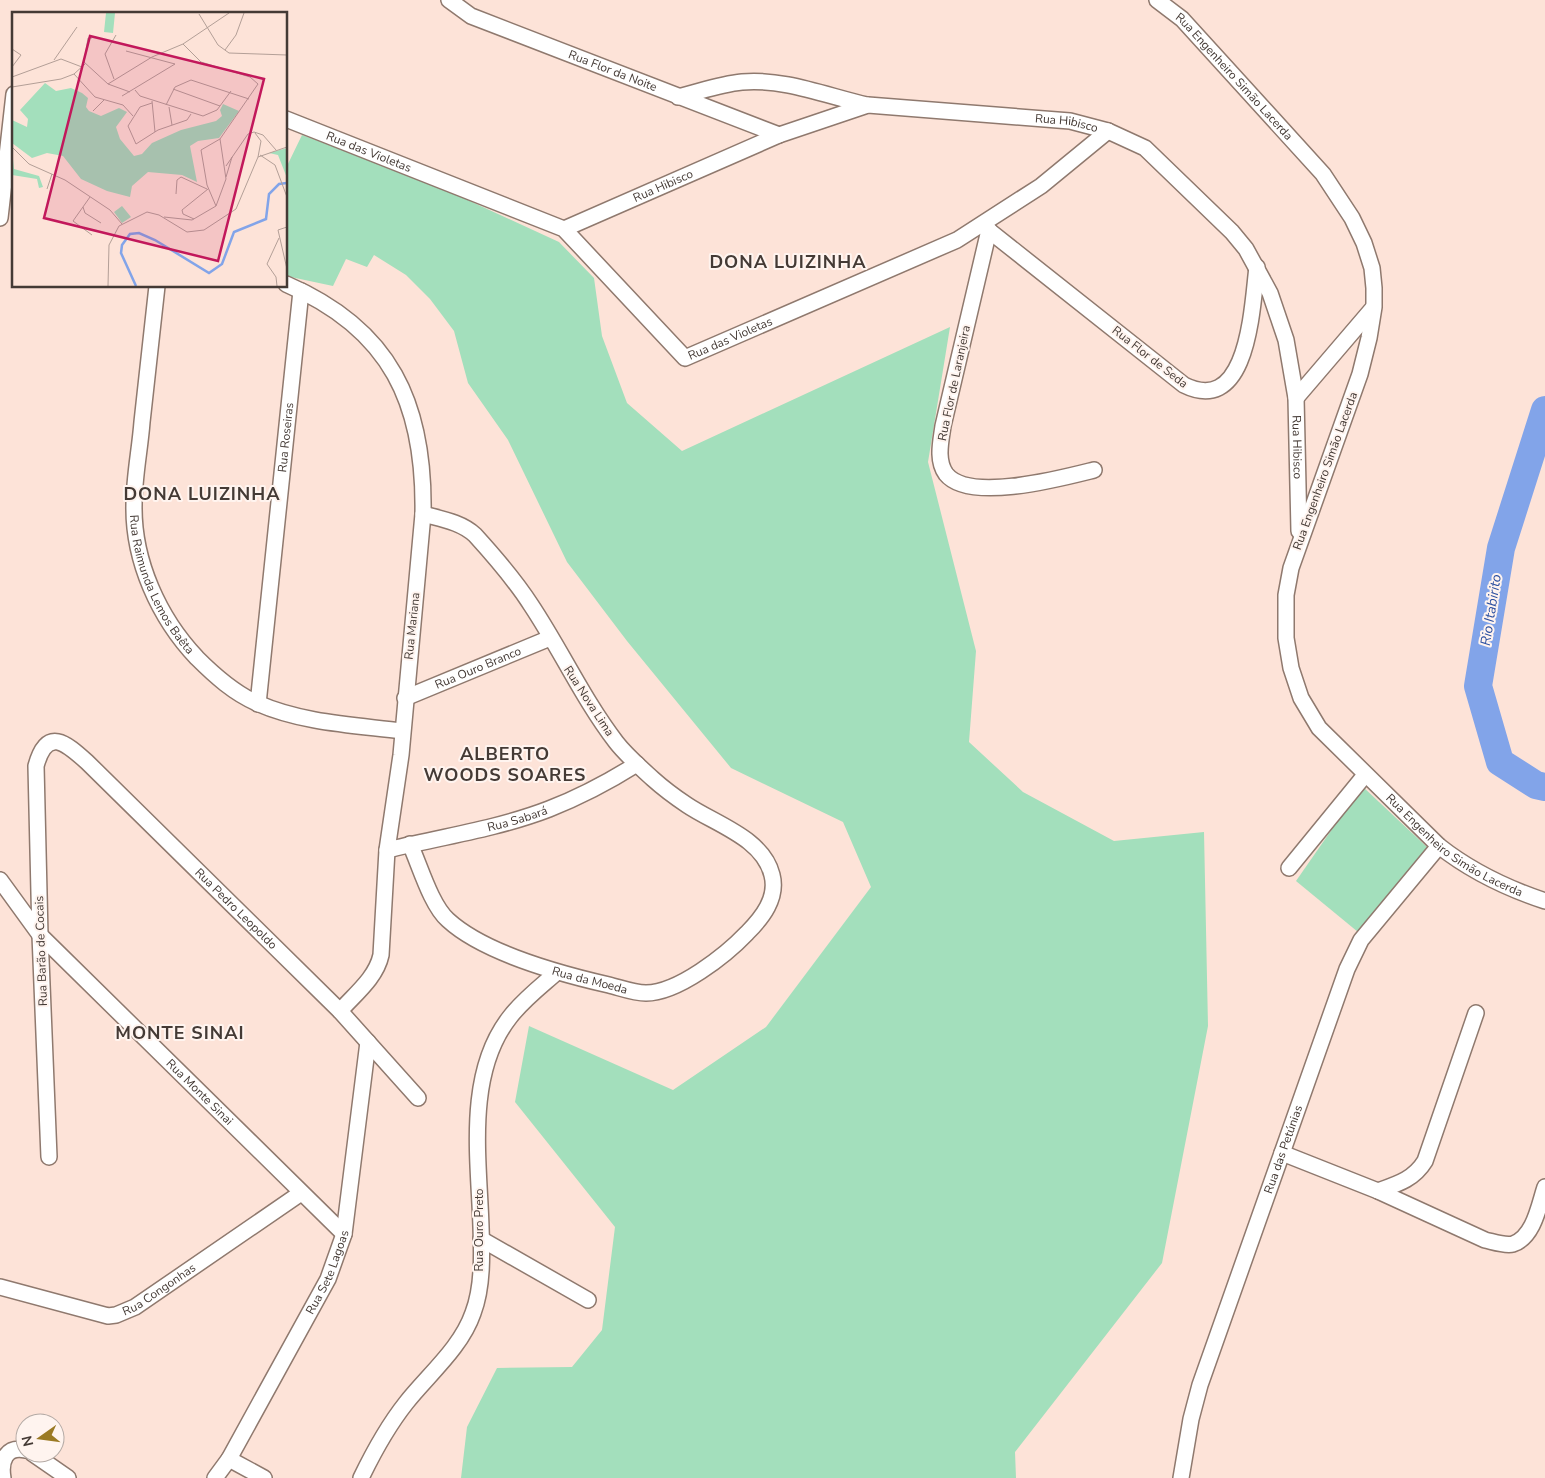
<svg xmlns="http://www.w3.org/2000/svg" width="1545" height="1478" viewBox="0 0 1545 1478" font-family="'Nunito Sans',sans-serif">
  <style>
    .green { fill: #a3dfbc }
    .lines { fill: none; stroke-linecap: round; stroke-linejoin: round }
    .river { stroke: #82a4e9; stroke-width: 28 }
    .minor-casing { stroke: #8f796e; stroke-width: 18 }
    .minor { stroke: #fff; stroke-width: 15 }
    .labels { text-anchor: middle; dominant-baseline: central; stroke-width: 4; stroke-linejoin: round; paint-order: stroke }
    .street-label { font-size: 12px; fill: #443a35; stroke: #fff4ef }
    .water-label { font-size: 14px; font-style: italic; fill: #2b4fa0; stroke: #fff4ef }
    .district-label { font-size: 18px; font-weight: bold; letter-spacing: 1px; fill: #443a35; stroke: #fff4ef }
    .inset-river { fill: none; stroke: #82a4e9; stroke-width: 2.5 }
    .inset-road { fill: none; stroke: #b39f97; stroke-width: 1 }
    .view { fill: #c2185b; fill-opacity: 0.15; stroke: #c2185b; stroke-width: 2.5 }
    .inset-edge { fill: none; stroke: #443a35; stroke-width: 2.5 }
  </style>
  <rect width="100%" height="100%" fill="#fde3d8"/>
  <!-- green -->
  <g class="green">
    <path d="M302,135L422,179L559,242L594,278L602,336L627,403L682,451L950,327L928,462L976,651L969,742L1023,792L1114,841L1204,832L1208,1026L1162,1263L1015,1452L1016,1478H461L467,1427L497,1368L572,1367L602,1330L615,1227L515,1102L529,1026L673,1090L766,1027L871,887L843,822L731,768L627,641L567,562L508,440L468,383L454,331L430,299L406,275L374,255L367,267L346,259L333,286L286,276V168Z"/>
    <path d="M1362,786L1428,848L1358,932L1296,881Z"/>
  </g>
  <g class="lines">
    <!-- river -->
    <path class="river" d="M1545,410L1501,548L1478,686L1500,762L1536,785L1545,787"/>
    <!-- minor casing -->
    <g class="minor-casing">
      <g id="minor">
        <path id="s1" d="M449,0L471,16L779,135"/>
        <path id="s2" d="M1157,0L1182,19L1323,174L1352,218L1364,243L1372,268L1374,288V307L1369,338L1360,374L1291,568L1286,595V638L1291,668L1301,698L1319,728L1439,846C1472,872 1506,888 1545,901"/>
        <path d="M678,97C699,92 720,84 742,82C783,78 827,96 867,105"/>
        <path id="s3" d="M286,119L564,229L685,358L957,240L1041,186L1108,131"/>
        <path d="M0,218L14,94"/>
        <path d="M982,225L1184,385C1249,417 1252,306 1257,267"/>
        <path id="s4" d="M564,229L779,135L868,105L1070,121L1108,131L1145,148L1232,232L1246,249L1270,293L1286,340L1296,398L1299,531"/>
        <path d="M989,230L943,426C941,441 936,460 946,474C969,503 1062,478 1094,470"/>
        <path d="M286,284C391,329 425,404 423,514L401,755L387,850L381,955C376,978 355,994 340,1011"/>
        <path id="s5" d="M157,286C152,331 147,377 142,422C140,449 134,477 134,505C133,561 159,618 197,658C215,676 234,693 257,703C302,723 354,725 402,731"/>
        <path d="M1296,398L1373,308"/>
        <path id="s6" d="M405,698L550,638"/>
        <path id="s7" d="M258,704L301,291"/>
        <path id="s8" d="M410,844C420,866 431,905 448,920C485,954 561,974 609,985C621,988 634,993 646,993C678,993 726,955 747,933C762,918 778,898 772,875C763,838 715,824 687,805C675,797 663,788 653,779C641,768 626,755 616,742C583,699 561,650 531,605C515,580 495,557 475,535C461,522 441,519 423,514"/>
        <path id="s9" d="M387,850C441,837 497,829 549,809C580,797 610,781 637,764"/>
        <path d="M1289,868L1365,775"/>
        <path id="s10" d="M0,880L40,935L344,1234"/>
        <path d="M1282,1153L1378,1191L1485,1240C1494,1242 1505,1246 1513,1244C1534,1237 1539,1205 1545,1187"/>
        <path id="s11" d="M49,1157L40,935L36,766C47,726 66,743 87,762L340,1011L418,1098"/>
        <path d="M1378,1191C1398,1184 1414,1179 1425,1161L1476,1013"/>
        <path d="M481,1239L588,1300"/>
        <path id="s12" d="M0,1287L108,1316L116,1315L135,1307L301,1193"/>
        <path d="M32,1453L68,1478"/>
        <path d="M229,1459L264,1478"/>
        <path d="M3,1478C0,1461 6,1446 25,1450"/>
        <path id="s13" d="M215,1478L229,1459L328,1279L344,1234L368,1042"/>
        <path d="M361,1478C374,1451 387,1427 406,1403C428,1375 461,1348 473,1313C483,1287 482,1253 481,1227C479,1160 465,1074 510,1017C523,1000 540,987 556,973"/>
        <path id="s14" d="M1181,1478L1191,1419L1200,1385L1347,969L1361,940L1439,846"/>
      </g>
    </g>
    <!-- minor -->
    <use href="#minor" class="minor"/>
  </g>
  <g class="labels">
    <!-- street labels -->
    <g class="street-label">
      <text stroke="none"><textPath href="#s1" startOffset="179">Rua Flor da Noite</textPath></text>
      <text stroke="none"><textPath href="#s2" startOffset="109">Rua Engenheiro Simão Lacerda</textPath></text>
      <text stroke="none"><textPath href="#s4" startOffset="528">Rua Hibisco</textPath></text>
      <text stroke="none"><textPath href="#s3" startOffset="89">Rua das Violetas</textPath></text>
      <text stroke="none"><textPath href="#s4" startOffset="108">Rua Hibisco</textPath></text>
      <text stroke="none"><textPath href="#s3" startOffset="525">Rua das Violetas</textPath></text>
      <text transform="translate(1150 357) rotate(38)">Rua Flor de Seda</text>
      <text transform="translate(954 383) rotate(-78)">Rua Flor de Laranjeira</text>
      <text stroke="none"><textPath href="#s7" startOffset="268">Rua Roseiras</textPath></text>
      <text stroke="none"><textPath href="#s4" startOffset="962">Rua Hibisco</textPath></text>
      <text transform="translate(1325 471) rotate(-70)">Rua Engenheiro Simão Lacerda</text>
      <text stroke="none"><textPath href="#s5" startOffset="306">Rua Raimunda Lemos Baêta</textPath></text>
      <text transform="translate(412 626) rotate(-84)">Rua Mariana</text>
      <text stroke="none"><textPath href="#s6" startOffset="79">Rua Ouro Branco</textPath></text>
      <text transform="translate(589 701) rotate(57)">Rua Nova Lima</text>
      <text stroke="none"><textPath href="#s9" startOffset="134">Rua Sabará</textPath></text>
      <text stroke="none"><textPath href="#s2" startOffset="1009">Rua Engenheiro Simão Lacerda</textPath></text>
      <text stroke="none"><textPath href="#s11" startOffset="672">Rua Pedro Leopoldo</textPath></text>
      <text transform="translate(41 951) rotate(-92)">Rua Barão de Cocais</text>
      <text stroke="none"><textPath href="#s8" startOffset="241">Rua da Moeda</textPath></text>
      <text stroke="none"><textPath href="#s10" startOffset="292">Rua Monte Sinai</textPath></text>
      <text stroke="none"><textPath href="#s14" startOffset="345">Rua das Petúnias</textPath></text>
      <text transform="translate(479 1230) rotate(-90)">Rua Ouro Preto</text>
      <text stroke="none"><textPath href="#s13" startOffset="235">Rua Sete Lagoas</textPath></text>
      <text stroke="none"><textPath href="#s12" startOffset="170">Rua Congonhas</textPath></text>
    </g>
    <!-- water labels -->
    <g class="water-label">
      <text transform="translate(1491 610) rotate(-81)">Rio Itabirito</text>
    </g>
    <!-- district labels -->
    <g class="district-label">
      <text x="788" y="262">DONA LUIZINHA</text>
      <text x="202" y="494">DONA LUIZINHA</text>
      <text x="505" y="754">ALBERTO<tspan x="505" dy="21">WOODS SOARES</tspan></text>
      <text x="180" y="1033">MONTE SINAI</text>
    </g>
  </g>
  <!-- overview -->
  <g transform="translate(12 12)">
    <rect width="275" height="275" fill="#fde3d8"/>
    <path d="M94,1H103L101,21L92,20ZM33,71L44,79L59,76L70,81L76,86L74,95L77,99L89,104L107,96L115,100L104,115L108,127L122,144L130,142L140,131L169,118L204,109L210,104L208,98L211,92L227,99L207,126L186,129L178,134L185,170L170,163L136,160L120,174L118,185L95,179L69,167L51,144L35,141L20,146L0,131V108L15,115L16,107L8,98ZM275,136V166L266,143L257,141ZM0,138L2,157L27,164L31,175L27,176L25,167L0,163ZM110,194L119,205L110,211L102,200Z" fill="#a3dfbc"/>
    <path class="inset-river" d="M124,274L109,241L110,233L118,222L127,221L143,228L197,261L210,252L222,220L254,207L257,182L267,172L275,171"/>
    <path class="inset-road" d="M187,2L206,33L217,41L275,43M80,26H76L72,50L96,72L118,80M171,32L189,50L238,65L246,72L208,127L189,138L195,173L204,194M0,37L9,43L0,55M213,38L224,23L232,1M42,48L65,15M62,62L83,85L111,93L121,104M0,65L49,47L70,55M102,67L93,42L104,23M96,72L140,45L171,32L217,1M0,75L49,67L62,62L73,52M161,77L208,94M123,78L128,84L191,104L205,98L219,79M110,84L163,52L114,39M140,89L143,120M140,91L128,95L116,114L124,132L146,118L175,108L179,102M154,93L163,75L179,68L237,87M157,95L160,113M81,99L92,88M242,120L251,123L264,138M243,121L249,129L246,145M0,135L17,152L53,168L98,198L110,212M248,143L263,153L275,185M214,154L236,122L242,120M214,165L220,145M35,177L40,162M164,182L165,168L169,165L195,177M78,185L61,209L80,223M71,195L73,201L89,211M152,205L180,208L204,194L214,167L208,127M182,207L171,202L170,198L196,177M275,215L266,218L275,257M96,274L97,233L107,214L135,200L147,203L175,220L192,218L224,197L246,145L275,135M265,274L264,265L255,252L267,226"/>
    <path class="view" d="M78,24L252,67L206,249L32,206Z"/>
    <rect width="275" height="275" class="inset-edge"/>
  </g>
  <!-- north arrow -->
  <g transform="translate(40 1438) rotate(256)"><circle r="24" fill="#fff4ef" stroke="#b4aaa5"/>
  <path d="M0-4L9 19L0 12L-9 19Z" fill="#9b7a24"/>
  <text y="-8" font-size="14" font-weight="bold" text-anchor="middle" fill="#443a35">N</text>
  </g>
</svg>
